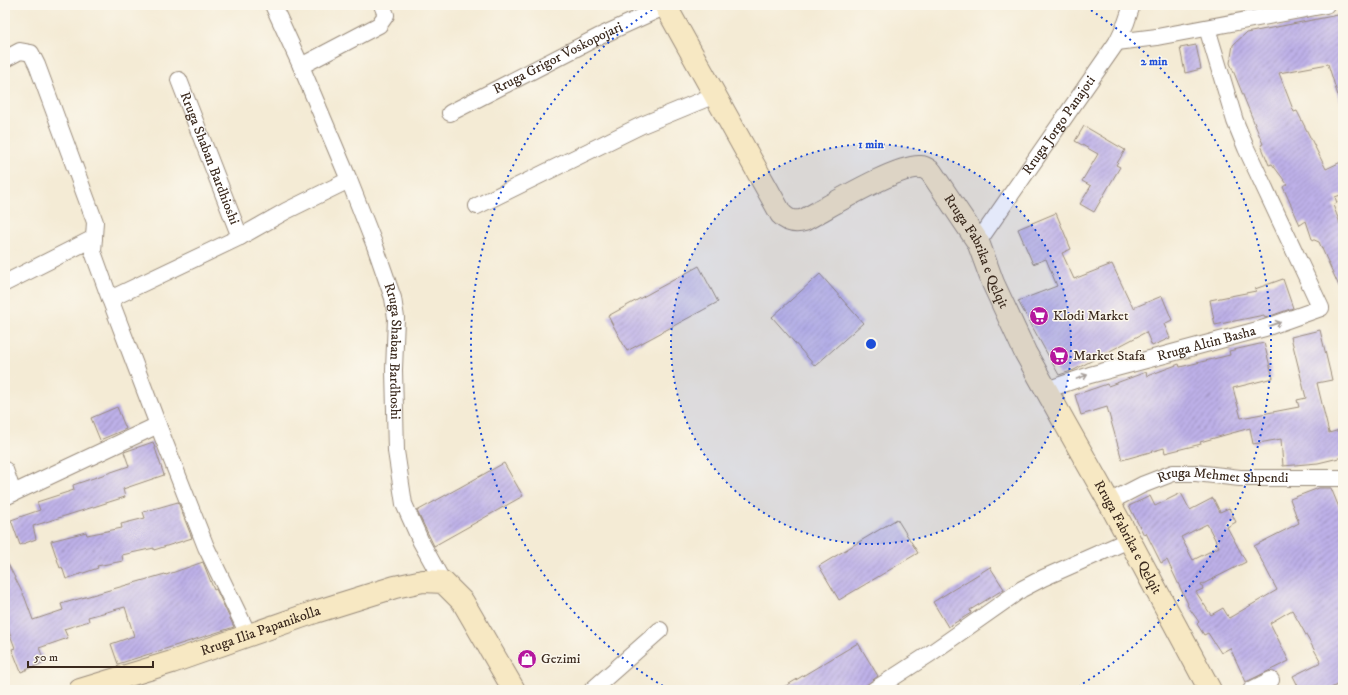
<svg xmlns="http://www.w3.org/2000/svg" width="1348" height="695" viewBox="0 0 1348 695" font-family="'IM FELL DW Pica',serif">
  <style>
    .building { fill: url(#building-hatch); fill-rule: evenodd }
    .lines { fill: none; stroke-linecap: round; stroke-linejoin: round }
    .street-casing { stroke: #988a7a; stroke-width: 18 }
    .secondary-casing { stroke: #988a7a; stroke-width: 24 }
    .street { stroke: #fff; stroke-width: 16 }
    .secondary { stroke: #f7e8c3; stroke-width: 22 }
    .oneway { stroke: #a79f9a }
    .ring { fill: none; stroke: #1d4ed8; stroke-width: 2; stroke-dasharray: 2 4 }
    .labels { text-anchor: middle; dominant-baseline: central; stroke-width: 3; stroke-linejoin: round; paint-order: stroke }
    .street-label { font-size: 14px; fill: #3b2a1e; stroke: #fbf7ec }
    .poi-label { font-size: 14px; fill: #3b2a1e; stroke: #fbf7ec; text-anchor: start }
    .centre { fill: #1d4ed8; stroke: #fbf7ec; stroke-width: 2 }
    .ring-label { font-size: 12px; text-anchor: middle; font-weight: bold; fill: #1d4ed8; stroke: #fbf7ec; stroke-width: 3; stroke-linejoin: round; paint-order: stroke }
  </style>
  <defs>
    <pattern id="building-hatch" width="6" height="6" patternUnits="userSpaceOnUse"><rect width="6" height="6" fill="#bdb0e8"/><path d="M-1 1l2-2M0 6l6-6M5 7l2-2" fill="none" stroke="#9b8fbb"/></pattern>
  </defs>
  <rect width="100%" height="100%" fill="#fbf7ec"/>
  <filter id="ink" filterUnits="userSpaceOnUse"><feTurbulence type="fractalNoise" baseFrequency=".025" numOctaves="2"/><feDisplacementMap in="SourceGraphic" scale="8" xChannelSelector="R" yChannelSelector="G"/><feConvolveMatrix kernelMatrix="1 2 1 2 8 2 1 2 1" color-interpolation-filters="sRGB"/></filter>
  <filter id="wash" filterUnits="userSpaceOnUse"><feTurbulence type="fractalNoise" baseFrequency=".012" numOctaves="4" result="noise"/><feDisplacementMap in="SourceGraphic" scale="16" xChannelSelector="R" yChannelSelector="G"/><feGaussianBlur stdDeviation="0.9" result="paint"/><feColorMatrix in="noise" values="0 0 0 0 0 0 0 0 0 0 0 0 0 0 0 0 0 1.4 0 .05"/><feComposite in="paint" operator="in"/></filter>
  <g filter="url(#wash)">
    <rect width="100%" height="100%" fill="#f4ebd5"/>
    <g id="blocks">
      <!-- building -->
      <g class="building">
        <path d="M1343,14V101L1340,102L1328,64L1279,73L1294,112L1297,111L1326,169L1343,161V194L1335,197L1337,203L1333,205L1343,231V295L1319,242L1312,239L1306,221L1300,225L1283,187L1287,184L1272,164L1269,165L1261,145L1263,144L1260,137L1230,63L1233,45L1246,33Z"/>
        <path d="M1196,45L1201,69L1185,73L1180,48Z"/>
        <path d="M1084,126L1125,150L1116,165L1120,167L1094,212L1080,204L1091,186L1082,181L1098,154L1075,141Z"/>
        <path d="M1056,213L1071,249L1062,253L1074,279L1112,264L1133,308L1162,296L1172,320L1164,324L1170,338L1152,346L1146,332L1074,370L1059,375L1018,301L1057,286L1046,259L1033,264L1018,229Z"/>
        <path d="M699,266L718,302L627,351L608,316Z"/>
        <path d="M820,274L863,323L815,366L772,317Z"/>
        <path d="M1283,279L1293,308L1265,318L1264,315L1215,325L1210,300L1256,291L1255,289Z"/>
        <path d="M1320,330L1332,380L1317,383L1329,433L1343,429V457L1318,463L1283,466L1281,439L1253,444L1250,428L1200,442L1201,444L1165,453L1164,448L1122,460L1107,407L1081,415L1075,395L1107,384L1108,386L1146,372L1147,376L1179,364L1180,367L1230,355L1229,351L1264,343L1273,378L1233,388L1241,418L1299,407L1297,400L1306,398L1291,337Z"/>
        <path d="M117,407L126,429L100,440L91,418Z"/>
        <path d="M153,442L164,475L123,489L125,497L33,526L36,539L20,545L11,520L40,510L37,502L74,490L73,485L129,466L124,452Z"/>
        <path d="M504,463L523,496L434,546L417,511Z"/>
        <path d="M1319,488H1331L1343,517V682L1327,690H1300L1293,676L1321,662L1292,610L1270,623L1289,661L1246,682L1230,648L1221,653L1208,633L1204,635L1197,624L1199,622L1187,605L1188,604L1167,560L1161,563L1146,533L1144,535L1129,506L1150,496L1155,506L1181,493L1190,510L1213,498L1220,512L1229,508L1236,522L1227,527L1246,562L1201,585L1203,589L1196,592L1211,615L1223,608L1229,618L1277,590L1254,546L1299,523L1290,499ZM1207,524L1219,547L1193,560L1181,537Z"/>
        <path d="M178,502L192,538L154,550V548L122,555L123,561L97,566L98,568L66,579L62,567L60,568L51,541L86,532L87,535L122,528L121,524L145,518L143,512Z"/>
        <path d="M897,519L918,553L839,600L819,566Z"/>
        <path d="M5,558L25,598L33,620L63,610L61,604L165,574L166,575L203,562L214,590L216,589L234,627L118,664L111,644L134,636L125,607L88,617L89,621L64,629L68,638L39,648L45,662L21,672L12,649L15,648L5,621Z"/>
        <path d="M990,567L1004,589L970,610L971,613L948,627L933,602Z"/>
        <path d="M858,643L878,676L860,690H779Z"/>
      </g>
    </g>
  </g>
  <g filter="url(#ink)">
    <use href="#blocks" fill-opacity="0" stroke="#988a7a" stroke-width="1"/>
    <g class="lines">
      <!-- street casing -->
      <g class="street-casing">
        <g id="street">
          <path id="s1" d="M273,5L301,66L349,180L375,246L393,298L396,318L394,370L396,451L404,504L421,542L443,582"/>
          <path d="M1117,42L1157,37L1326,5"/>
          <path d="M5,59L20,51L31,53L37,65L95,222L93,252L110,299L158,425L206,547L249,636"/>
          <path d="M301,66L379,25L386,15L382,5"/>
          <path id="s2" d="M179,80L240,237"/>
          <path id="s3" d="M450,113L598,37L666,6"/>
          <path d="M477,206L642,125L715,95"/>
          <path id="s4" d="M978,242L1117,42L1126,23L1132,5"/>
          <path d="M5,283L94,238"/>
          <path d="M110,299L240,237L286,211L349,180"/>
          <path id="s5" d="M1046,390L1090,375L1265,328L1321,308L1246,148L1235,121L1207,28"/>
          <path d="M5,470L13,493"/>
          <path d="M5,497L158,425"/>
          <path id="s6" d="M1109,502L1142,485L1173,473H1196L1240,478H1343"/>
          <path d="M592,690L660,630"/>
          <path d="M874,690L931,653L1022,589L1043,578L1129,540"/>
          <path d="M1251,690L1271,680"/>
        </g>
      </g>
      <!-- secondary casing -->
      <g class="secondary-casing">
        <g id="secondary">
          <path id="s7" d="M665,5L781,214C788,221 794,223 804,220C827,208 898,164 921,167C925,167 928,170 931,172L978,242L993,283L1025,352L1109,502L1210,690"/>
          <path id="s8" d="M80,690L172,662L315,612L395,587L423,581L443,582L463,602L514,690"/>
        </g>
      </g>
      <!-- street -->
      <use href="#street" class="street"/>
      <!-- secondary -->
      <use href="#secondary" class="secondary"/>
    </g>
    <!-- one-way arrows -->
    <defs><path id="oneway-shaft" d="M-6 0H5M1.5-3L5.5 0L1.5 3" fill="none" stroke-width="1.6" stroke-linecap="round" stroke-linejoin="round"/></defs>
    <g class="oneway">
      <use href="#oneway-shaft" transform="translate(1275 324) rotate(-19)"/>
      <use href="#oneway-shaft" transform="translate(1082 377) rotate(-20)"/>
    </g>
  </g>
  <!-- distance rings -->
  <circle cx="871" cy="344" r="200" fill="#1d4ed8" fill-opacity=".12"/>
  <g class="ring">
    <circle cx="871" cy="344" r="200"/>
    <path d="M668 689A400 400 0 0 1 656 7M1086 7A400 400 0 0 1 1074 689"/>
  </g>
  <!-- icons -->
  <defs>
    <g id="supermarket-disc" transform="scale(1)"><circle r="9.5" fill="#b5179e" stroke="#fbf7ec"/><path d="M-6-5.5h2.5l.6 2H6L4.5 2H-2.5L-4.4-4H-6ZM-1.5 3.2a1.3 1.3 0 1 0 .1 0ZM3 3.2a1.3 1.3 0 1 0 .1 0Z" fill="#fff"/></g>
    <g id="shop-disc" transform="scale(1)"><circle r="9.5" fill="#b5179e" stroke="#fbf7ec"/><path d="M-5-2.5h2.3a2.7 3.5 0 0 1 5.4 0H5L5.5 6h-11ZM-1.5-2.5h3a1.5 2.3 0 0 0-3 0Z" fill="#fff"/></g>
  </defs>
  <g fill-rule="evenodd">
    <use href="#supermarket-disc" x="1039" y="316"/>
    <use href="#supermarket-disc" x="1059" y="356"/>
    <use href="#shop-disc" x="527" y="659"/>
  </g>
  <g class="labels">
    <!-- street labels -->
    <g class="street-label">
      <text stroke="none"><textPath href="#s3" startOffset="121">Rruga Grigor Voskopojari</textPath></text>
      <text stroke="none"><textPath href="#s4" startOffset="142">Rruga Jorgo Panajoti</textPath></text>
      <text stroke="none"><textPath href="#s2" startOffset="84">Rruga Shaban Bardhioshi</textPath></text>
      <text stroke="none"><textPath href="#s7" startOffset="497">Rruga Fabrika e Qelqit</textPath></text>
      <text stroke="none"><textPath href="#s5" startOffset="167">Rruga Altin Basha</textPath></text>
      <text stroke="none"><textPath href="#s1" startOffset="370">Rruga Shaban Bardhoshi</textPath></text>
      <text stroke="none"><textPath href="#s6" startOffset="120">Rruga Mehmet Shpendi</textPath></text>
      <text stroke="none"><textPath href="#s7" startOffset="821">Rruga Fabrika e Qelqit</textPath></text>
      <text stroke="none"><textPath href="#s8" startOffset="190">Rruga Ilia Papanikolla</textPath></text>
    </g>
    <!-- poi labels -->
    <g class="poi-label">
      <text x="1053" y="316">Klodi Market</text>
      <text x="1073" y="356">Market Stafa</text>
      <text x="541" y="659">Gezimi</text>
    </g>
  </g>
  <circle cx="871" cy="344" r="6" class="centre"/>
  <g class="ring-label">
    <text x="1154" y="65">2 min</text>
    <text x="871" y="148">1 min</text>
  </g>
  <!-- margin -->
  <rect width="1348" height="695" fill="none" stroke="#fbf7ec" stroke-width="20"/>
  <!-- scale -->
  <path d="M28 661v6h125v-6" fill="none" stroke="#3b2a1e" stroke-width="2"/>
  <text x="34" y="661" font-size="12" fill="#3b2a1e" stroke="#fbf7ec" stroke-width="3" paint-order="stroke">50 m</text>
</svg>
